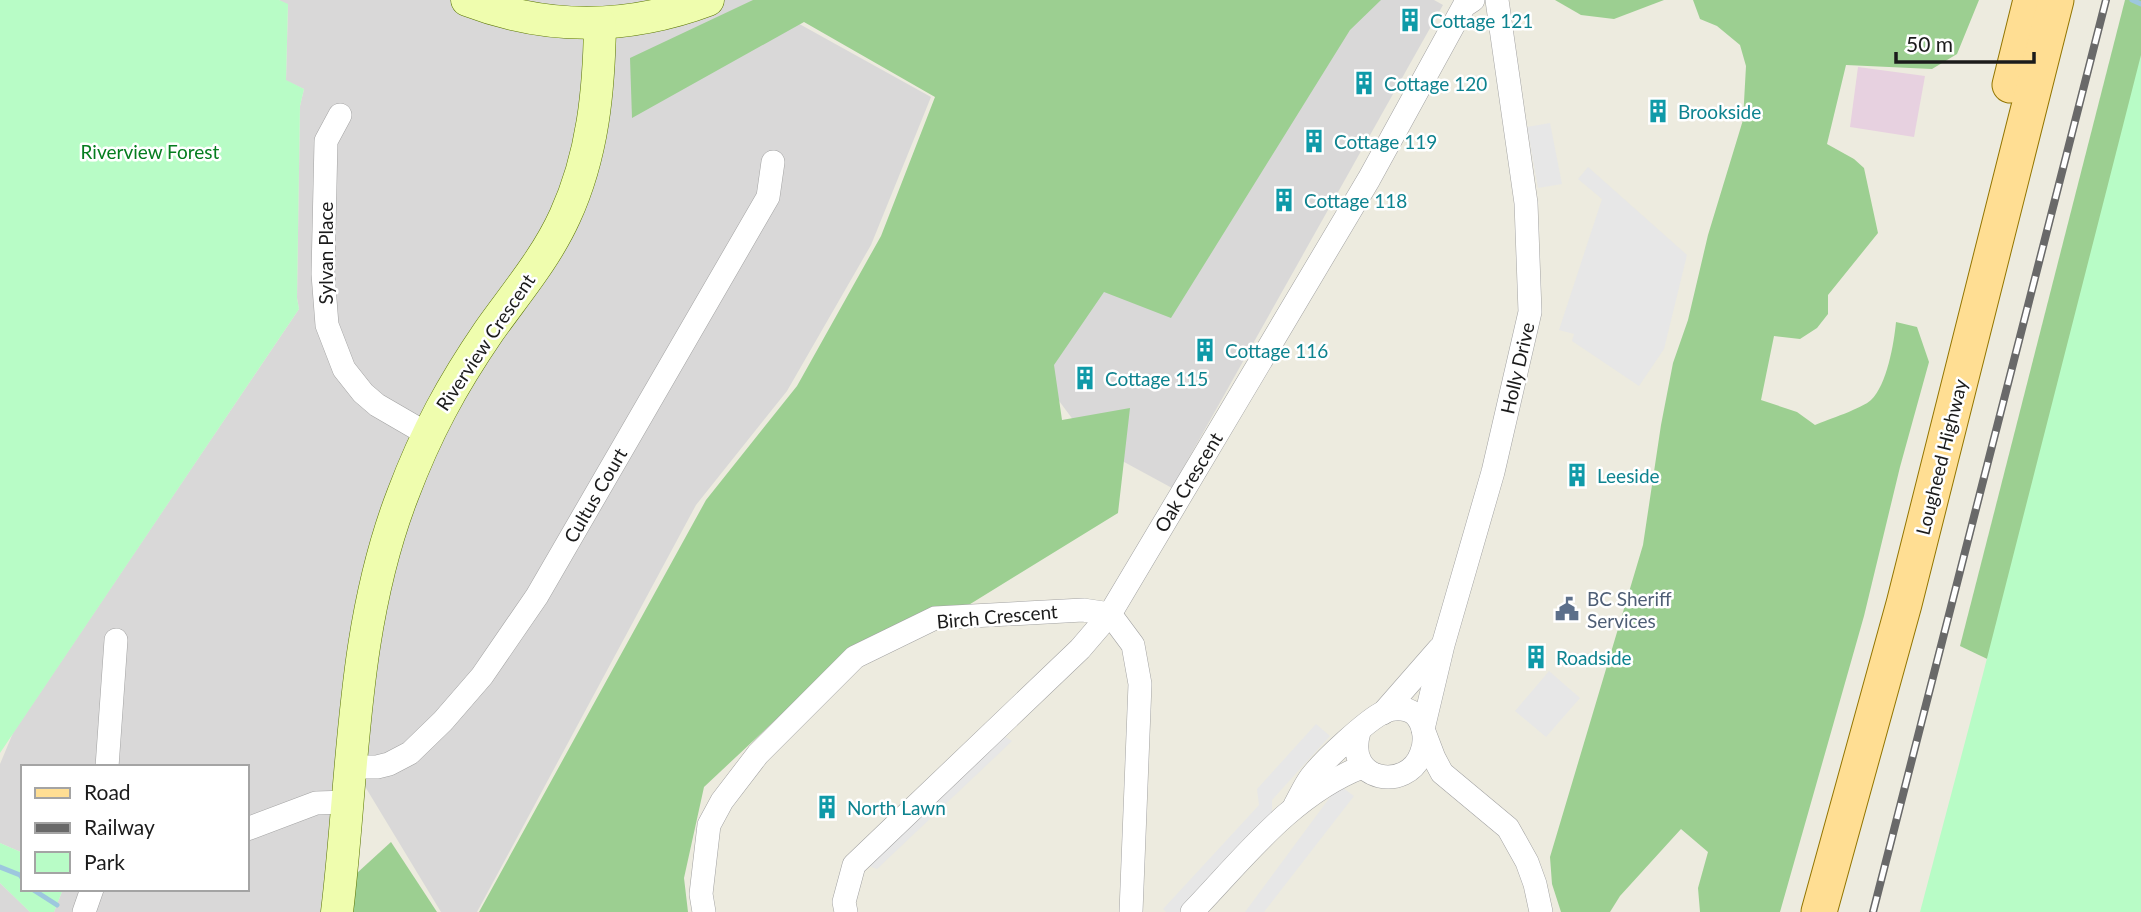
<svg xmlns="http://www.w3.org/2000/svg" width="2141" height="912" viewBox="0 0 2141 912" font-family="Lato,sans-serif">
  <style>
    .residential { fill: #d9d8d8 }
    .industrial { fill: #e7d1e0 }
    .forest { fill: #9ccf91 }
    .park { fill: #b8fcc6 }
    .parking { fill: #e7e7e7 }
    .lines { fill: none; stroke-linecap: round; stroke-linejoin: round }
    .stream { stroke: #9dc7de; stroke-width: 5 }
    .street-casing { stroke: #a2a2a2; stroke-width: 24 }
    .secondary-casing { stroke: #587400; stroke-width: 33 }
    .primary-casing { stroke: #927500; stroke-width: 37 }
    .street { stroke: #fff; stroke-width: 23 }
    .secondary { stroke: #effdae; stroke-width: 32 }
    .primary { stroke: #ffde93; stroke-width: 35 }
    .rail-casing { stroke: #696969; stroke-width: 8 }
    .rail { stroke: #fff; stroke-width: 5; stroke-dasharray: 16; stroke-linecap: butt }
    .labels { text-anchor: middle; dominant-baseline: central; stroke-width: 5; stroke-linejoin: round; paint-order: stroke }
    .culture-label { font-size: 19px; fill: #0d838f; stroke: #fff; text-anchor: start }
    .park-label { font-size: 19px; fill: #057d1f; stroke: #fff }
    .street-label { font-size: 19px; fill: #1b1b1b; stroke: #fff }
    .service-label { font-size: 19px; fill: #4e5e75; stroke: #fff; text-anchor: start }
  </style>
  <rect width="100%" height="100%" fill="#edebdf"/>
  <!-- residential -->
  <g class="residential">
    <path d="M279,0H756L931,97L871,245L787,391L696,505L477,912H441L349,760L322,912H54L63,889H247V767H23V853L0,843V764L13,733L299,309L297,298L300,106L304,89L286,81L288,5Z"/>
    <path d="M1355,0H1434L1443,5L1172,488L1091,444L1031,363Z"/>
    <path d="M0,883L30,912H0Z"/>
  </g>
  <!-- industrial -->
  <path class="industrial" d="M1858,67L1925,76L1914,137L1850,127Z"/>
  <!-- forest -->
  <g class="forest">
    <path d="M753,0H1381L1350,30L1171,318L1104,292L1054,365L1062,420L1130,408L1118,513L967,606L833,666L704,787L684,878L688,912H479L706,500L797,386L881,236L935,97L804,22L632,118L630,58Z"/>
    <path d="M1555,0H1664L1614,19L1581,15Z"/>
    <path d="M1693,0H1979L1957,54L1932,69L1846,65L1827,144L1854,159L1864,168L1878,233L1828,295V314L1817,328L1800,339L1774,336L1761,400L1797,412L1815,425C1827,420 1863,408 1871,400C1887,385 1894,343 1896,322L1917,327L1929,362L1900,467L1864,616L1780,912H1700L1698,888L1708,852L1681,829L1620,896L1610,912H1561L1552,884L1550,857L1643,545L1661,425L1673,363L1688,320L1708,235L1743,120L1746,66L1740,45L1717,26L1700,19Z"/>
    <path d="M2125,0H2141V152L2002,666L1960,646Z"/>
    <path d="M391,842L437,912H352L357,873Z"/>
  </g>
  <!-- park -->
  <g class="park">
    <path d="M0,0H279L288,4L286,80L304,89L300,106L297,298L299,309L0,753Z"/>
    <path d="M2141,55V912H1920L1983,674Z"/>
    <path d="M0,843L23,853V889H63L54,912H30L0,883Z"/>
  </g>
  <!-- parking -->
  <g class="parking">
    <path d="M1550,123L1562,184L1538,188L1527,127Z"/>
    <path d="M1588,167L1687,255L1664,349L1639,386L1572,341L1574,334L1559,330L1602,199L1578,179Z"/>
    <path d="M1549,671L1580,698L1546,737L1515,711Z"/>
    <path d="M1316,724L1330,736L1272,800V818L1181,912H1166L1163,909L1259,805L1257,789Z"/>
    <path d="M1001,734L1012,741L877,869L866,865Z"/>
    <path d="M1339,785L1354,796L1264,912H1245Z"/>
  </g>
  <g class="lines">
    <!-- stream -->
    <g class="stream">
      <path d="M2132,0L2141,4"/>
      <path d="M0,867L20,875L23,879"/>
      <path d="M32,889L57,905"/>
    </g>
    <!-- street casing -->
    <g class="street-casing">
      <g id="street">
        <path d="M1497,0L1526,203L1530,312L1493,472L1443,645L1423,729L1434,758L1442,773L1508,828L1527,862L1535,884L1541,912"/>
        <path d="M340,115L326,141L323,274L327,325L344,369L363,393L377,405L427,434"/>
        <path d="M1383,713L1439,649"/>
        <path d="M107,767L116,640"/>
        <path d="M351,767H377L389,764L410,753L443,721L482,676L537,596L768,197L773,162"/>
        <path d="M1295,805C1300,796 1305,785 1311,777C1323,761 1367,720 1384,712C1394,707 1411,707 1418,718C1425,728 1426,743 1421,754C1408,791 1344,783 1359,732"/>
        <path d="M247,829L316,803L348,802"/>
        <path d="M84,912L92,889"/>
        <path d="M704,912L701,894L709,825L722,801L758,754L855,657L935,618L1083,610L1110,614L1133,645L1140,684L1131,912"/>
        <path d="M846,912L844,902L854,865L1080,649L1110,614L1369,179L1464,6L1473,0"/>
        <path d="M1192,912C1243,859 1292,794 1362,767"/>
      </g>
    </g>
    <!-- secondary casing -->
    <g class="secondary-casing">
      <g id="secondary">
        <path d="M467,0C548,31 628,30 708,0"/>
        <path d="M337,912C354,772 351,628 403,494C426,433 452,385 489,331C516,293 546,258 565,216C593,155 599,90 600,24"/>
      </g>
    </g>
    <!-- primary casing -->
    <g class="primary-casing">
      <g id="primary">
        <path d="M2010,85L2031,0"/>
        <path d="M1819,912L1904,604L2056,0"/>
      </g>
    </g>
    <!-- street -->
    <use href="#street" class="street"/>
    <!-- secondary -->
    <use href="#secondary" class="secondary"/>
    <!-- primary -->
    <use href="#primary" class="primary"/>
    <!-- rail casing -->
    <g class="rail-casing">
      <path id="rail" d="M1873,912L2106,0"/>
    </g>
    <!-- rail -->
    <use href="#rail" class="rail"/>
  </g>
  <!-- icons -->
  <defs>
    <g id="building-bare" transform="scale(1.89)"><path d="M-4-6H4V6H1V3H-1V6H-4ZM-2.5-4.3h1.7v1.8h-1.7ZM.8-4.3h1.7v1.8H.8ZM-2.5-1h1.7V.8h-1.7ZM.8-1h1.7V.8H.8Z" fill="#0f9aa8" stroke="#fff" stroke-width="2.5" paint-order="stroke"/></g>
    <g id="civic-bare" transform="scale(1.89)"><path d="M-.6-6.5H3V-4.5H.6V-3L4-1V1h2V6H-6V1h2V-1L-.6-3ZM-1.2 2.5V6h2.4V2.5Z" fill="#5c6f8a" stroke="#fff" stroke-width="2.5" paint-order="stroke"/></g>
  </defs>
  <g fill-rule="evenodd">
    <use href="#building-bare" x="1410" y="20"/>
    <use href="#building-bare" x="1364" y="83"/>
    <use href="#building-bare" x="1658" y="111"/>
    <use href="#building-bare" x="1314" y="141"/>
    <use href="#building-bare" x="1284" y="200"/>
    <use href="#building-bare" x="1205" y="350"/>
    <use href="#building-bare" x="1085" y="378"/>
    <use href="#building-bare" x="1577" y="475"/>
    <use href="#civic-bare" x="1567" y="609"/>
    <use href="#building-bare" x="1536" y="657"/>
    <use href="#building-bare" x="827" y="807"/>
  </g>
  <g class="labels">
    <!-- culture labels -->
    <g class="culture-label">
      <text x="1430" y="20">Cottage 121</text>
      <text x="1384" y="83">Cottage 120</text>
      <text x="1678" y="111">Brookside</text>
      <text x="1334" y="141">Cottage 119</text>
      <text x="1304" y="200">Cottage 118</text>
      <text x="1225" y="350">Cottage 116</text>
      <text x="1105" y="378">Cottage 115</text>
      <text x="1597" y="475">Leeside</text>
      <text x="1556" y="657">Roadside</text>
      <text x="847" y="807">North Lawn</text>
    </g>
    <!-- park labels -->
    <g class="park-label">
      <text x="150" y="151">Riverview Forest</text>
    </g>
    <!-- street labels -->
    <g class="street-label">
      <text transform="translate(325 253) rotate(-90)">Sylvan Place</text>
      <text transform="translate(485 342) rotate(-56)">Riverview Crescent</text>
      <text transform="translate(1517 368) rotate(-77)">Holly Drive</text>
      <text transform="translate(1941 457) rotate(-76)">Lougheed Highway</text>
      <text transform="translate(1188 482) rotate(-59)">Oak Crescent</text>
      <text transform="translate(595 495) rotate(-60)">Cultus Court</text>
      <text transform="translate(997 616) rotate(-5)">Birch Crescent</text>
    </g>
    <!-- service labels -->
    <g class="service-label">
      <text x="1587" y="598">BC Sheriff<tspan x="1587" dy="22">Services</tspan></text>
    </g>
  </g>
  <!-- legend -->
  <rect x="21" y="765" width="228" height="126" fill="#ffffff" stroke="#a4a4a4" stroke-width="2"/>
  <rect x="35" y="788" width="35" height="10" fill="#ffde93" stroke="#a4a4a4" stroke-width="2"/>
  <text x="84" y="800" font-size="21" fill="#1b1b1b">Road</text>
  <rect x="35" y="823" width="35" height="10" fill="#696969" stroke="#a4a4a4" stroke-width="2"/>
  <text x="84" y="835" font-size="21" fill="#1b1b1b">Railway</text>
  <rect x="35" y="852" width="35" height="21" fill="#b8fcc6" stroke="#a4a4a4" stroke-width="2"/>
  <text x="84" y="870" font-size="21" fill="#1b1b1b">Park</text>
  <!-- scale -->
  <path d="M1896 52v10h138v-10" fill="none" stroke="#1b1b1b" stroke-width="3.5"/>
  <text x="1906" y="52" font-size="21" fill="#1b1b1b" stroke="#ffffff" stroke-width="5" paint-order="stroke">50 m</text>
</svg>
